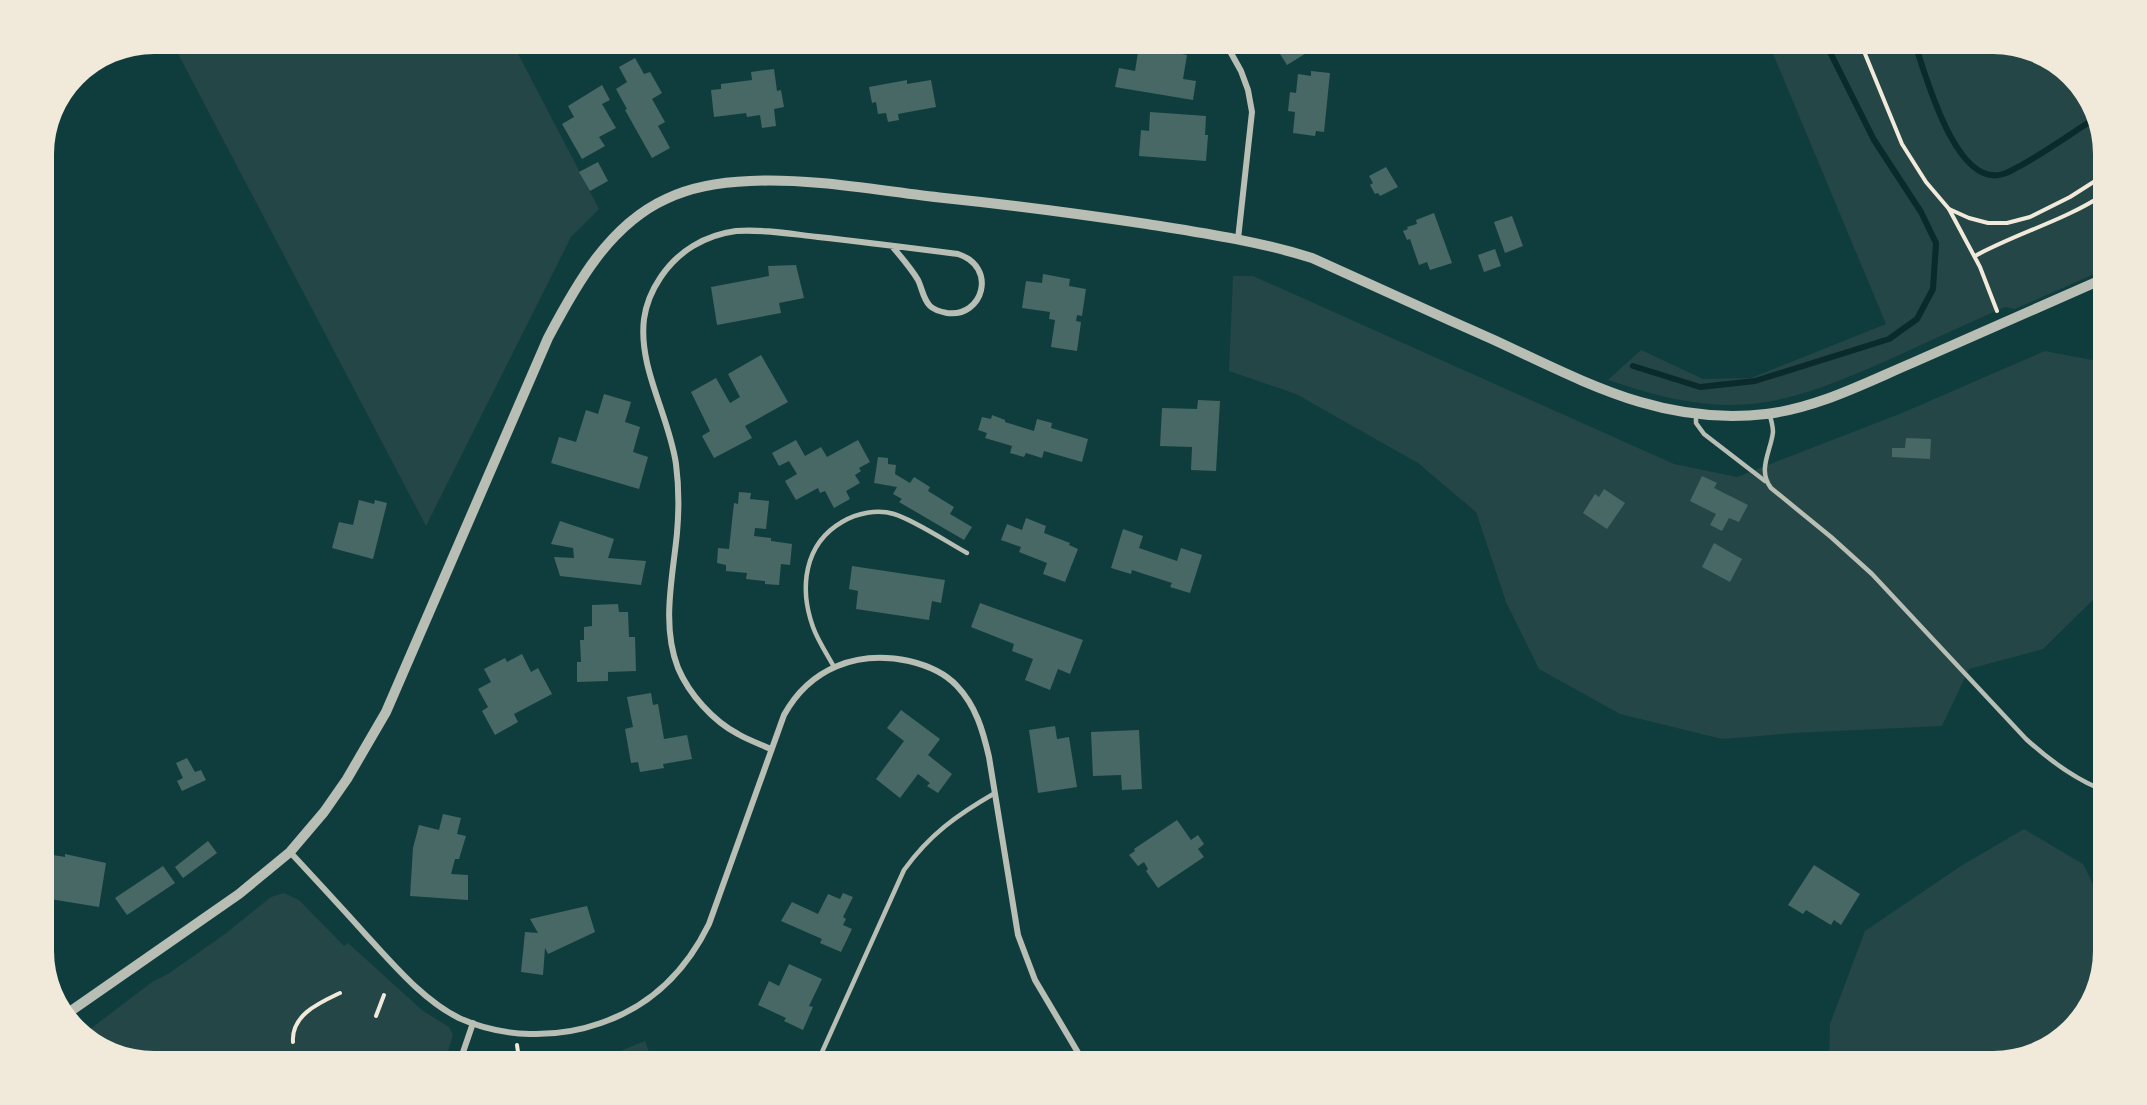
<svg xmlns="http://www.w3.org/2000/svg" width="2147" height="1105" viewBox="0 0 2147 1105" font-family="Raleway,sans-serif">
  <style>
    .green { fill: #244646 }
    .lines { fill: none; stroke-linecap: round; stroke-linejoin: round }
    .stream { stroke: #0a2a2b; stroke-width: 6 }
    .building { fill: #486865 }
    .path { stroke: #f1e9da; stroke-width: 4 }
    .service { stroke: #b8beb3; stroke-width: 4.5 }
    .minor { stroke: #b8beb3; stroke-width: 6 }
    .tertiary { stroke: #b8beb3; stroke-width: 10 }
  </style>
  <rect width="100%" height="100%" fill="#0f3d3e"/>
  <!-- green -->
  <g class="green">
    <path d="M173,44H513L599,209L571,237L426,526Z"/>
    <path d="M1769,44H1993L2042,55L2085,93L2103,147V270L2015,309L2005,307C1969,323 1933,339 1897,356C1847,378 1789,405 1732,405C1689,405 1649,394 1608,380L1641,350L1703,379L1751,378L1886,324Z"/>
    <path d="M1233,276H1253L1674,464L1737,477L1902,413L2045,351L2103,362V590L2043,649L1969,669L1942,726L1794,733L1722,739L1620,714L1539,669L1506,602L1476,512L1418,463L1296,394L1229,371Z"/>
    <path d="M2024,829L2083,864L2103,904V951L2092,1000L2054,1043L1994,1061H1829L1830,1024L1865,931L1961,866Z"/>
    <path d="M284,893L299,900L344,946L348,943L423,1011L449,1027L453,1035L445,1061H154L105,1050L85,1033L152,982L168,974L225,934L271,897Z"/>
    <path d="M645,1041L652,1061H595Z"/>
  </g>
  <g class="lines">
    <!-- stream -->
    <g class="stream">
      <path d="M1915,44C1926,76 1956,189 2003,174C2009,173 2015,168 2020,166C2045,152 2069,135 2094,119"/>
      <path d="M1633,366L1700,387L1755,381L1889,339L1917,319L1933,289L1936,243L1921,212L1874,140L1826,44"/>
    </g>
  </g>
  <!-- building -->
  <g class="building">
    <path d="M1276,44H1321L1287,65L1275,46Z"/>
    <path d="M1139,46L1187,55L1183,79L1196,81L1193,100L1115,87L1119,68L1135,71Z"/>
    <path d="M635,58L644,74L650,72L662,93L652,99L665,122L658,126L670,148L652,158L625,110L627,109L616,89L627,82L619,67Z"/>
    <path d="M774,69L777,91L781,90L784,107L774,109L776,126L762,128L760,115L747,117L746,113L714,117L711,90L721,89V84L752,80L751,72Z"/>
    <path d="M1311,71L1330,73L1324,132L1316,131L1315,136L1293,133L1295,112L1288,111L1290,92L1296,93L1298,74L1311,76Z"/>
    <path d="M907,80V84L931,80L936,107L898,114L899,120L888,122L886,113L878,114L876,102L872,103L869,87Z"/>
    <path d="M602,85L610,100L602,104L616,128L599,137L605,146L582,159L562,124L574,117L568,106Z"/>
    <path d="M1150,112L1206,116L1205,135H1208L1206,161L1139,156L1141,130L1149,131Z"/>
    <path d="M598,162L608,181L590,191L579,172Z"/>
    <path d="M1386,167L1398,187L1380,196L1378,193L1375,194L1370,185L1373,183L1369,176Z"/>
    <path d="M1434,213L1452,263L1430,270L1427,262L1419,265L1410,239L1407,240L1403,231L1408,229L1407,227L1417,224L1416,220Z"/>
    <path d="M1512,216L1523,246L1505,253L1494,222Z"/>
    <path d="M1495,249L1501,266L1484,272L1478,255Z"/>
    <path d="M796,265L804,298L779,303L781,313L717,325L711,287L769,276L768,266Z"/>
    <path d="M1043,274L1070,279L1069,286L1086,289L1082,316L1077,315L1076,321L1081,322L1077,351L1051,347L1055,320L1049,319L1050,312L1022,308L1026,281L1042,283Z"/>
    <path d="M761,355L788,402L745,426L752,438L714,458L702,436L710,431L691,392L716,378L730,403L740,397L728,374Z"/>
    <path d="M604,394L631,402L625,422L640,427L633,452L648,457L639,489L551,463L559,437L576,442L586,410L598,414Z"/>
    <path d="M1198,400L1220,401L1216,471L1191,470L1192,447L1160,446L1162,408L1197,409Z"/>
    <path d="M992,415L1005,420V422L1034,431L1037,419L1052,423L1051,428L1088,439L1082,462L1044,451L1042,458L1026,453L1024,457L1010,453L1012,446L985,438L987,433L978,430L982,417L991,419Z"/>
    <path d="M1906,438L1931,439L1930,459L1892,457V448H1905Z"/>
    <path d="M796,440L805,456L821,447L827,457L858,440L870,462L859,468L861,471L855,475L860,483L846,491L850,499L834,508L825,491L820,493L818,488L796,500L785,481L797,474L789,461L779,466L772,453Z"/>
    <path d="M878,457L888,458V464L896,465L895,474L910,483L914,477L930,487L928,491L954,507L950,514L972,527L964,540L899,502L902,499L893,494L897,487L874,483Z"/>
    <path d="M1702,476L1717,483L1714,488L1748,505L1739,522L1729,518L1722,531L1710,525L1716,514L1690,501Z"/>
    <path d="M1604,489L1625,503L1607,529L1583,513L1595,494L1599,497Z"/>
    <path d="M739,492L751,493L750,499L769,501L766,529L755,528L754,536L771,538V541L792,544L790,565L781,564L779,585L765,584V581L746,579L747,573L726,571V565L717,563L718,548L729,549L734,503L738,504Z"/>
    <path d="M359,500L374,504L375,500L387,503L373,559L332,548L339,522L353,525Z"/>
    <path d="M1026,518L1046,526L1044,533L1070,543L1069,545L1078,549L1065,582L1043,574L1047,563L1019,552L1021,547L1001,540L1007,524L1022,530Z"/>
    <path d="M560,521L614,539L608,558L646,561L641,585L560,576L554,557L574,558L573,548L551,544Z"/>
    <path d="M1123,529L1143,536L1139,548L1177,561L1181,548L1202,555L1190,593L1170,587L1172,583L1132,570L1131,574L1111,568Z"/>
    <path d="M1714,543L1742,559L1730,582L1702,567Z"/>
    <path d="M852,566L945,580L941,603L932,601L929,620L856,609L858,591L849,589Z"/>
    <path d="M980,603L1083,640L1070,674L1058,669L1050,690L1025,680L1033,659L1012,651L1014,644L971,627Z"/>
    <path d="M618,604L619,612H628L629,637H635L636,671L608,672V681L577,682V662H581L580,640H584V627L592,626V605Z"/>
    <path d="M522,654L531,672L538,668L552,694L514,714L518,722L495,735L482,711L488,707L478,689L491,682L484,669L505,658L507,662Z"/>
    <path d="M651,693L653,705L658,704L664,739L687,735L692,759L663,764L664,768L640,772L638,762L631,763L625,729L633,727L627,697Z"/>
    <path d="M901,710L940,739L928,755L952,774L938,793L927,786L930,783L918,774L900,798L876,779L904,741L887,728Z"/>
    <path d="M1055,726L1057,739L1069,737L1077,787L1038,793L1029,730Z"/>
    <path d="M1139,730L1142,789L1122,790L1121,775L1093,776L1091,732Z"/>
    <path d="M187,758L195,772L201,770L206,780L182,791L177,781L183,778L176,763Z"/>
    <path d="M443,814L461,818L457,834L466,836L459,859H455L451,874L468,875V900L410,896L413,848L419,825L439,830Z"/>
    <path d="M1177,820L1191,840L1198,835L1204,844L1198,849L1204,857L1158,888L1146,871L1148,869L1144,862L1138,866L1129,855L1135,851L1134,849Z"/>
    <path d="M208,841L217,853L183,878L175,867Z"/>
    <path d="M47,854L65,857V854L106,863L99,907L44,898V878Z"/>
    <path d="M1814,865L1860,894L1841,925L1834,920L1831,925L1806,910L1803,914L1788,905Z"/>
    <path d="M163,866L175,883L127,915L115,898Z"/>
    <path d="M843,893L853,897L843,917L846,919L843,925L852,929L841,952L820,943L822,939L781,921L792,902L818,914L828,894L840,899Z"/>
    <path d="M587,906L595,932L548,954L545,948L543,975L521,972L525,932L538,933L530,919Z"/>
    <path d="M789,964L822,979L809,1006L813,1007L803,1030L784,1021L786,1018L758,1005L769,981L779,986Z"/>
  </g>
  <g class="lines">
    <!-- path -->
    <g class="path">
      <path d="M1861,44L1902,144L1926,182L1949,209L1969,218L1988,223H2007L2030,217L2070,197L2103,176"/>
      <path d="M1949,209L1980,267L1997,311"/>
      <path d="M1975,256C2017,233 2063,221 2103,195"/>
      <path d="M376,1016L384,995"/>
      <path d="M293,1042C291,1015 319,1003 340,993"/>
      <path d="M517,1045L519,1059L522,1061"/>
    </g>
    <!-- service -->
    <g class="service">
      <path d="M1769,413C1771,419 1773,426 1773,432C1771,451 1757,470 1771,488L1831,537L1872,574L2026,739C2048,759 2070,776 2098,788"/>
      <path d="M1696,414V423L1704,434L1765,481"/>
      <path d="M834,667C827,654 818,641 813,627C799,588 804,544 842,522C857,513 877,509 894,514C914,520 947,542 967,553"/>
      <path d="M818,1061L904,870C930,834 957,815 995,793"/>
    </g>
    <!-- minor -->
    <g class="minor">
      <path d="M1223,44L1231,53L1241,71L1248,90L1252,112L1238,239"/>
      <path d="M771,749C760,744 748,740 738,734C713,721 689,694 678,668C661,625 673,576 677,533C679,510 679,487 676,464C669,415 638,368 644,319C648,290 668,261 693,246C706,238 721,233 736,231C763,229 791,234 818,237C864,242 911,248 958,254C998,267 983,318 947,313C942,312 934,310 930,306C923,299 922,288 918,280C911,268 901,257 892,246"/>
      <path d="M290,852C316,880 342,908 367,936C394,965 423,1000 459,1018C503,1038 556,1039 601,1023C651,1006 686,971 709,924L784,715C810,668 857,650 909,661C926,665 945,673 957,686C976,706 983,731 989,757L1018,935L1035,980L1083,1061"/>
      <path d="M460,1061L473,1023"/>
    </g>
    <!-- tertiary -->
    <path class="tertiary" d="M65,1015L239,894L290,852L324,812L347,779L386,712L548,338C576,285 609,225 666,199C693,186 720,182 750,181C814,178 880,191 944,198C1012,205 1080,214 1147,224C1203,233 1258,241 1312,258C1372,285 1433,313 1494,340C1585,382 1662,426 1766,414C1817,408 1865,383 1912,363C1976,335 2039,307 2103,279"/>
  </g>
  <!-- crop -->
  <path d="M0 0H2147V1105H0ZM154 54H1993A100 100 0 0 1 2093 154V951A100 100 0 0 1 1993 1051H154A100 100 0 0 1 54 951V154A100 100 0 0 1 154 54Z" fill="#f1e9da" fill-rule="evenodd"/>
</svg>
